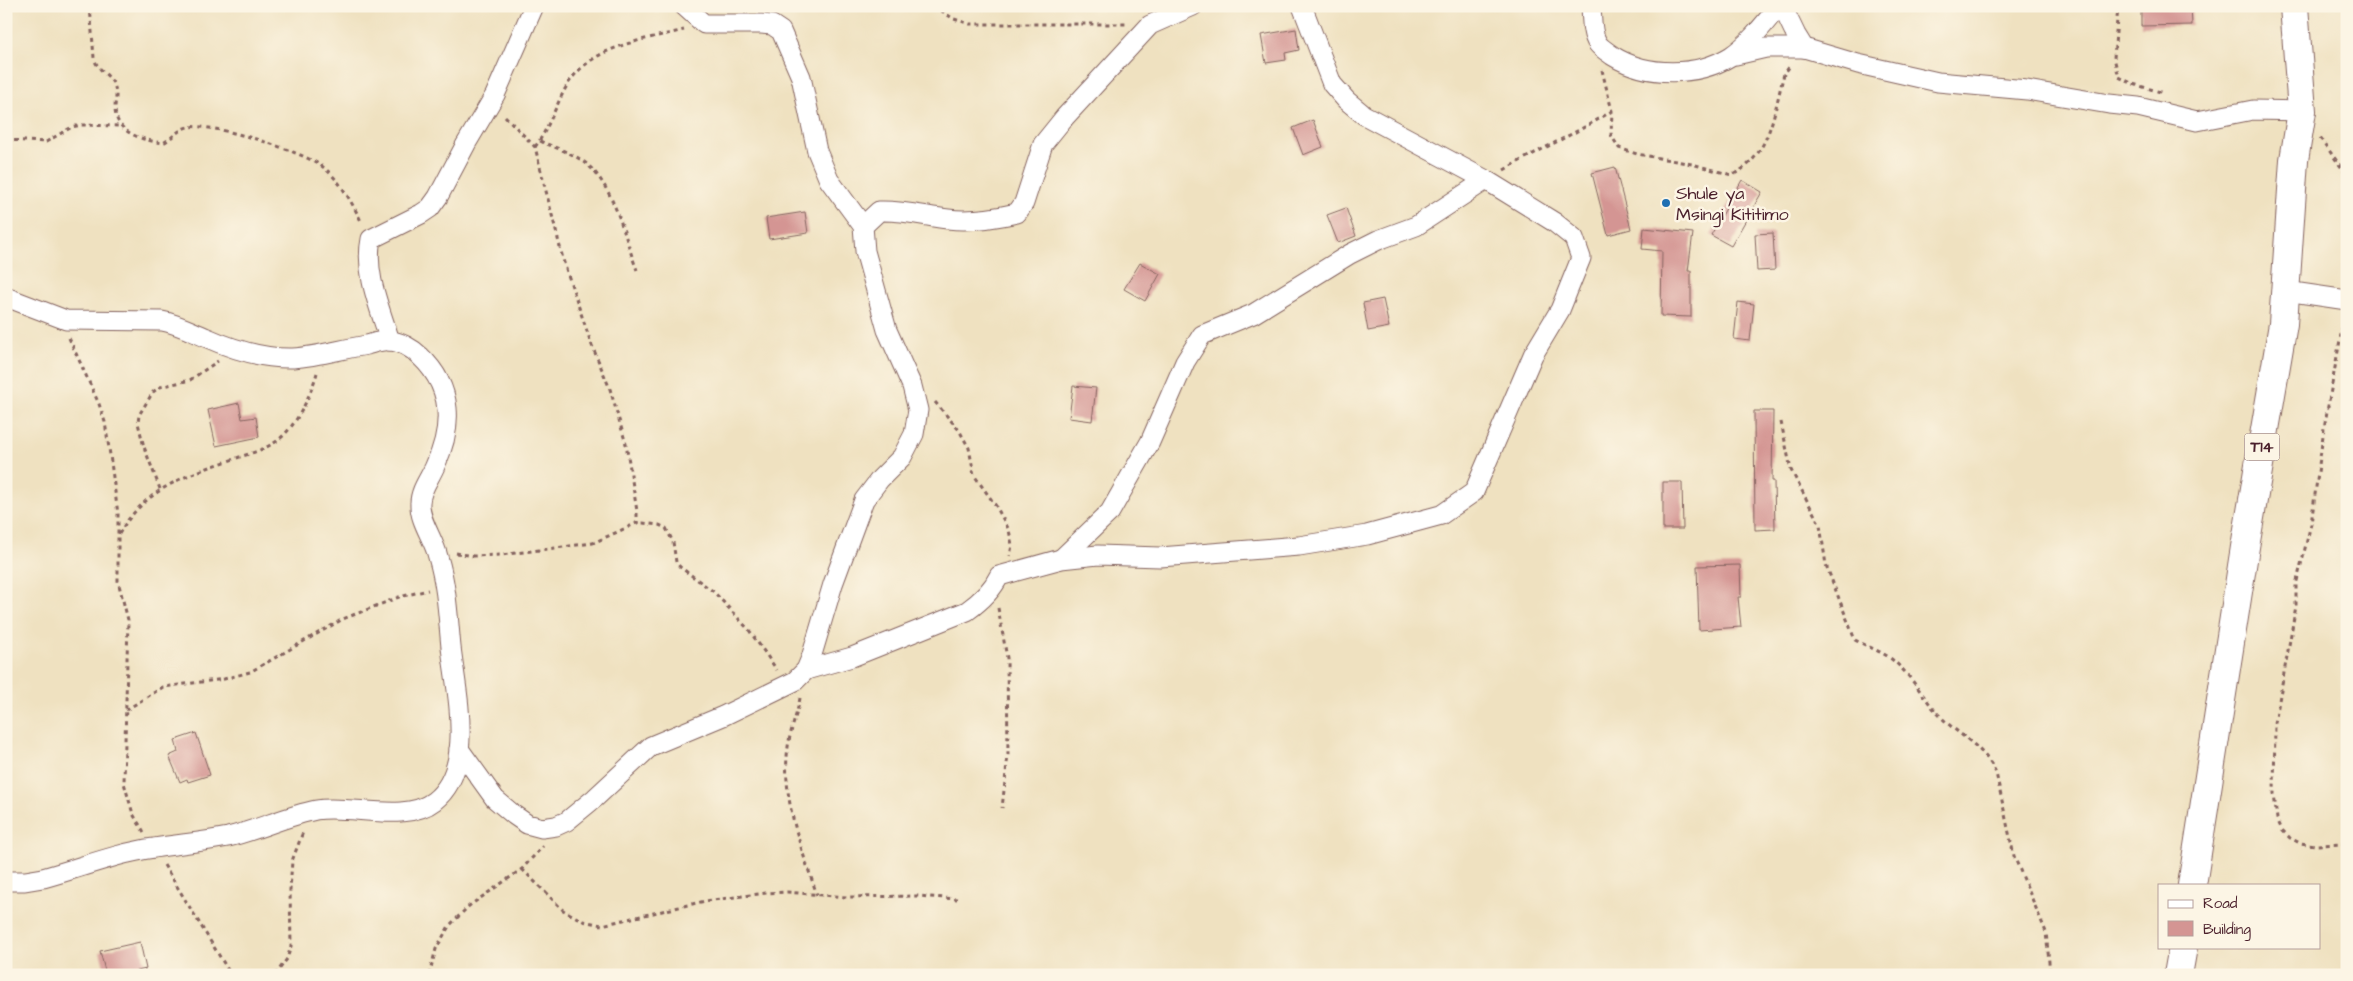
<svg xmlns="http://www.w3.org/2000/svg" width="2353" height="981" viewBox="0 0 2353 981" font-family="'Architects Daughter',sans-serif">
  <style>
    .building { fill: #d49593 }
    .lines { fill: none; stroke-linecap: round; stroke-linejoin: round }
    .street-casing { stroke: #84635f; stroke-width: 21 }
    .highway-casing { stroke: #84635f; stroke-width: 30 }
    .path { stroke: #84635f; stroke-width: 3; stroke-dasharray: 4 4; stroke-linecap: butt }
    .street { stroke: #fff; stroke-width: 19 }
    .highway { stroke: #fff; stroke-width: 28 }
    .poi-dot { fill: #1f6fb2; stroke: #fcf5e5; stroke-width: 2 }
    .labels { text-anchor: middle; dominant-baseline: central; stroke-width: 5; stroke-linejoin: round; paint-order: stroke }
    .shield { fill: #fcf5e5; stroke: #7f5f63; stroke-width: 1 }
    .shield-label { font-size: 16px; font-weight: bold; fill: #4a1f2b }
    .poi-label { font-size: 18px; fill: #4a1f2b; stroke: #fcf5e5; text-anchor: start }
  </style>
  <rect width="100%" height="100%" fill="#fcf5e5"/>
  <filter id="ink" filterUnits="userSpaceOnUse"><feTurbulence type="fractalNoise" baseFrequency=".02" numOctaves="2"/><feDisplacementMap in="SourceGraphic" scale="10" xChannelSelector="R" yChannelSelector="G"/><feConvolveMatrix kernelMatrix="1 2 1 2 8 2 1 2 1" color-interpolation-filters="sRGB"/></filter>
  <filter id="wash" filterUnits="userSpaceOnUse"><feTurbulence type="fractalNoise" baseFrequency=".0096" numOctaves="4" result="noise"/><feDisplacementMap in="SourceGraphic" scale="20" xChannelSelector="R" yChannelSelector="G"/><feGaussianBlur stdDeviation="1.12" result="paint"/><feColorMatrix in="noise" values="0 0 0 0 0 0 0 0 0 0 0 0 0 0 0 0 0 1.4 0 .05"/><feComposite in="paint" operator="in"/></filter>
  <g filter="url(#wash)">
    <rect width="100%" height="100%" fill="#efe1c0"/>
    <g id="blocks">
      <!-- building -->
      <g class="building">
        <path d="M2141,6H2191L2192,25L2141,26Z"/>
        <path d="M1296,29L1299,50L1285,53L1286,60L1266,63L1261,35Z"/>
        <path d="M1313,120L1323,147L1303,155L1293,128Z"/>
        <path d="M1615,167L1631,229L1608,235L1592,173Z"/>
        <path d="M1742,180L1762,192L1731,246L1711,235Z"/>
        <path d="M1346,208L1356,236L1338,243L1327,215Z"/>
        <path d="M805,212L808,233L769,239L766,218Z"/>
        <path d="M1644,228L1693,233L1688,271H1691V317L1661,316L1662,251L1642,249Z"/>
        <path d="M1773,233L1775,270L1757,271L1755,234Z"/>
        <path d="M1140,263L1160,274L1145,301L1124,289Z"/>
        <path d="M1383,299L1389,327L1368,331L1363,303Z"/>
        <path d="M1738,302L1754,304L1750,341L1734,339Z"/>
        <path d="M1073,386L1096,388L1092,421L1069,418Z"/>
        <path d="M239,403L242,419L256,417L259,437L216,446L208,410Z"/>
        <path d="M1754,411H1773L1772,481H1774L1775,529L1755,530Z"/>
        <path d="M1663,482H1682L1683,529H1663Z"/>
        <path d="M1740,565L1741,597H1738L1741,627L1699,630L1697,566Z"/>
        <path d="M196,733L210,775L188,782L187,779L180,782L169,756L178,752L175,740Z"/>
        <path d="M140,942L146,969L120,975H106L100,951Z"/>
      </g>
    </g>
  </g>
  <g filter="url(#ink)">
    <use href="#blocks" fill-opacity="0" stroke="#84635f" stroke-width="1"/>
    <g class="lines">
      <!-- street casing -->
      <g class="street-casing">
        <g id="street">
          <path d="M1591,6C1592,18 1591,34 1598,44C1601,48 1609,53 1613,56C1647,77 1697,77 1731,56C1750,43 1764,24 1779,6"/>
          <path d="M1782,6L1796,35L1804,48L1858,64L1938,82L2027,90L2109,104L2138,107L2197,121L2253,110L2302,111"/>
          <path d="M1736,55L1766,48H1804"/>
          <path d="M863,226L879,211C903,210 924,216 948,219C971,222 995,218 1017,213L1024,203L1043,144L1064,118L1150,25L1193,6"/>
          <path d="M2286,291L2347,300"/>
          <path d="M6,297L66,320L162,321C178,324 190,331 205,337C232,349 263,359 293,358C318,356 342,349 367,345C374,343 382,340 389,341C400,341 413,349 420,356C454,388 453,427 435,466C430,478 420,490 420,503C419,521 434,539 438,557C447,587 448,617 451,647C456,692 476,768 434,801C405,824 351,804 316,810C286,816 258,830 228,837C203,842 179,844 154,848C117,853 80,868 43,878L25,881H6"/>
          <path d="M390,341C380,308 364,273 371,239L421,214L430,208L438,197L466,144L495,95L534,6"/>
          <path d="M1061,559L1110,512L1150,442L1185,362L1202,335L1253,314L1350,254L1378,240L1416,226L1486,180"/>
          <path d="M806,670L852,657L967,611C981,601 992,591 999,576L1061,559L1098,555L1160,557L1299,546L1367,535L1441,515L1474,492L1533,355L1560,310L1581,258L1574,238L1554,222L1486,180L1364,115L1346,100L1332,84L1302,6"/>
          <path d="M459,749L495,799L514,815L527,824L542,828L556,826L567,821L595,798L651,746L723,716L795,681L806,670L811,658L833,584L864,500L880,479L902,457L914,434L918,410L912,386L887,330L865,251L863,226L829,180L817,151L801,77L781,31L772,25L761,24H704L684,6"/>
        </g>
      </g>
      <!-- highway casing -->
      <g class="highway-casing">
        <g id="highway">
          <path d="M2192,885L2245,547L2283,324L2294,160L2302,111L2294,6"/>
          <path d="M2178,975L2183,947"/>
        </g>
      </g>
      <!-- path -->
      <g class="path">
        <path d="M90,6L94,58C97,70 109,74 114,85C118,94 115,100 115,108C115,133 142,140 163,143C172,139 178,129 188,127C214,123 302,151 323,167C341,181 352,203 362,223"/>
        <path d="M934,6L954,19L970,24H1126"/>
        <path d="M2118,6L2114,58L2119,77L2133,84L2164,93"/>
        <path d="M1602,70L1612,111L1611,135L1619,148L1637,154L1692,164L1732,175C1771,157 1774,110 1784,74L1790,66"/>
        <path d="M505,116L535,147L564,263L591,343L610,389L626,444L637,511V523"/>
        <path d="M2320,138L2347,175"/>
        <path d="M6,140L46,142L72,127L81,125L120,126"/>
        <path d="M540,141C555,148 576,154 588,165C616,191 624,237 637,270"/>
        <path d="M535,147C548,129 555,108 565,89C589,45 641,41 684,30"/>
        <path d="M1504,170C1540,149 1577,133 1612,111"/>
        <path d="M2344,318L2324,428L2311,524L2296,585V606L2275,723L2274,794L2277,819L2282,830L2290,838L2300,843L2315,845L2347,844"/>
        <path d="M69,338L99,404L105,422L110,455L118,514V581L128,620L124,783L133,814L144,832"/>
        <path d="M935,402L959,430L969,448L974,475L996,506L1009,530L1012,545L1010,556"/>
        <path d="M1781,422L1791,470L1820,525L1826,565L1855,640C1868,647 1884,652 1895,662C1913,678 1924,699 1940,716C1960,737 1983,745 1996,773L2014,856L2046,932L2050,972"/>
        <path d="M160,489L144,447L138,423L139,415L153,392L160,387L190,380L218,361"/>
        <path d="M119,534C144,489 188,474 234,459C248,454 264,450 277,441C297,426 310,396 317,373"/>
        <path d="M456,553L473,556L501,555L593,543L637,523H643L659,525L666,528L673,542L676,562L680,567L714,592L749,630L777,670"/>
        <path d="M998,608L1007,658L1008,755L1002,808"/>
        <path d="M800,698C797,715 790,731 788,747C781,798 801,847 817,895"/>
        <path d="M126,710L163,687L224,679L250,672L343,619L399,597L428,590"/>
        <path d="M164,865L231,975"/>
        <path d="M522,869L563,910L583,921L602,925L705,901L766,893L787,892L846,897L918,896L957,899"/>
        <path d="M275,975L287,959L291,946L290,890L292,861L303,832"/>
        <path d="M429,975L436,949L449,926L469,906L522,869L543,846"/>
        <path d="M2035,975L2050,972L2077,975"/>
      </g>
      <!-- street -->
      <use href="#street" class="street"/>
      <!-- highway -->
      <use href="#highway" class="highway"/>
    </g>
  </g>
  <!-- markers -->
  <circle class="poi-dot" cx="1666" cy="203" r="5"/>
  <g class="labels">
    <!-- shield labels -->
    <rect class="shield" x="2244.5" y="433.5" width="35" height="27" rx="4"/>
    <g class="shield-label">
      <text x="2262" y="447">T14</text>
    </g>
    <!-- poi labels -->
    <g class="poi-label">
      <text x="1676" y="193">Shule ya<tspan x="1676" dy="21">Msingi Kititimo</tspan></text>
    </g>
  </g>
  <!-- margin -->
  <rect width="2353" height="981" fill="none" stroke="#fcf5e5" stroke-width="25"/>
  <!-- legend -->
  <rect x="2158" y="884" width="162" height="65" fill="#fcf5e5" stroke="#b59f9b"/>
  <rect x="2168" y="900" width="25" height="8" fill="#ffffff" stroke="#b59f9b"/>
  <text x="2203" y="908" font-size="15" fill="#4a1f2b">Road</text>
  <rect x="2168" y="921" width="25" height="15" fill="#d49593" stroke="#b59f9b"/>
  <text x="2203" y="934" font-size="15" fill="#4a1f2b">Building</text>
</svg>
